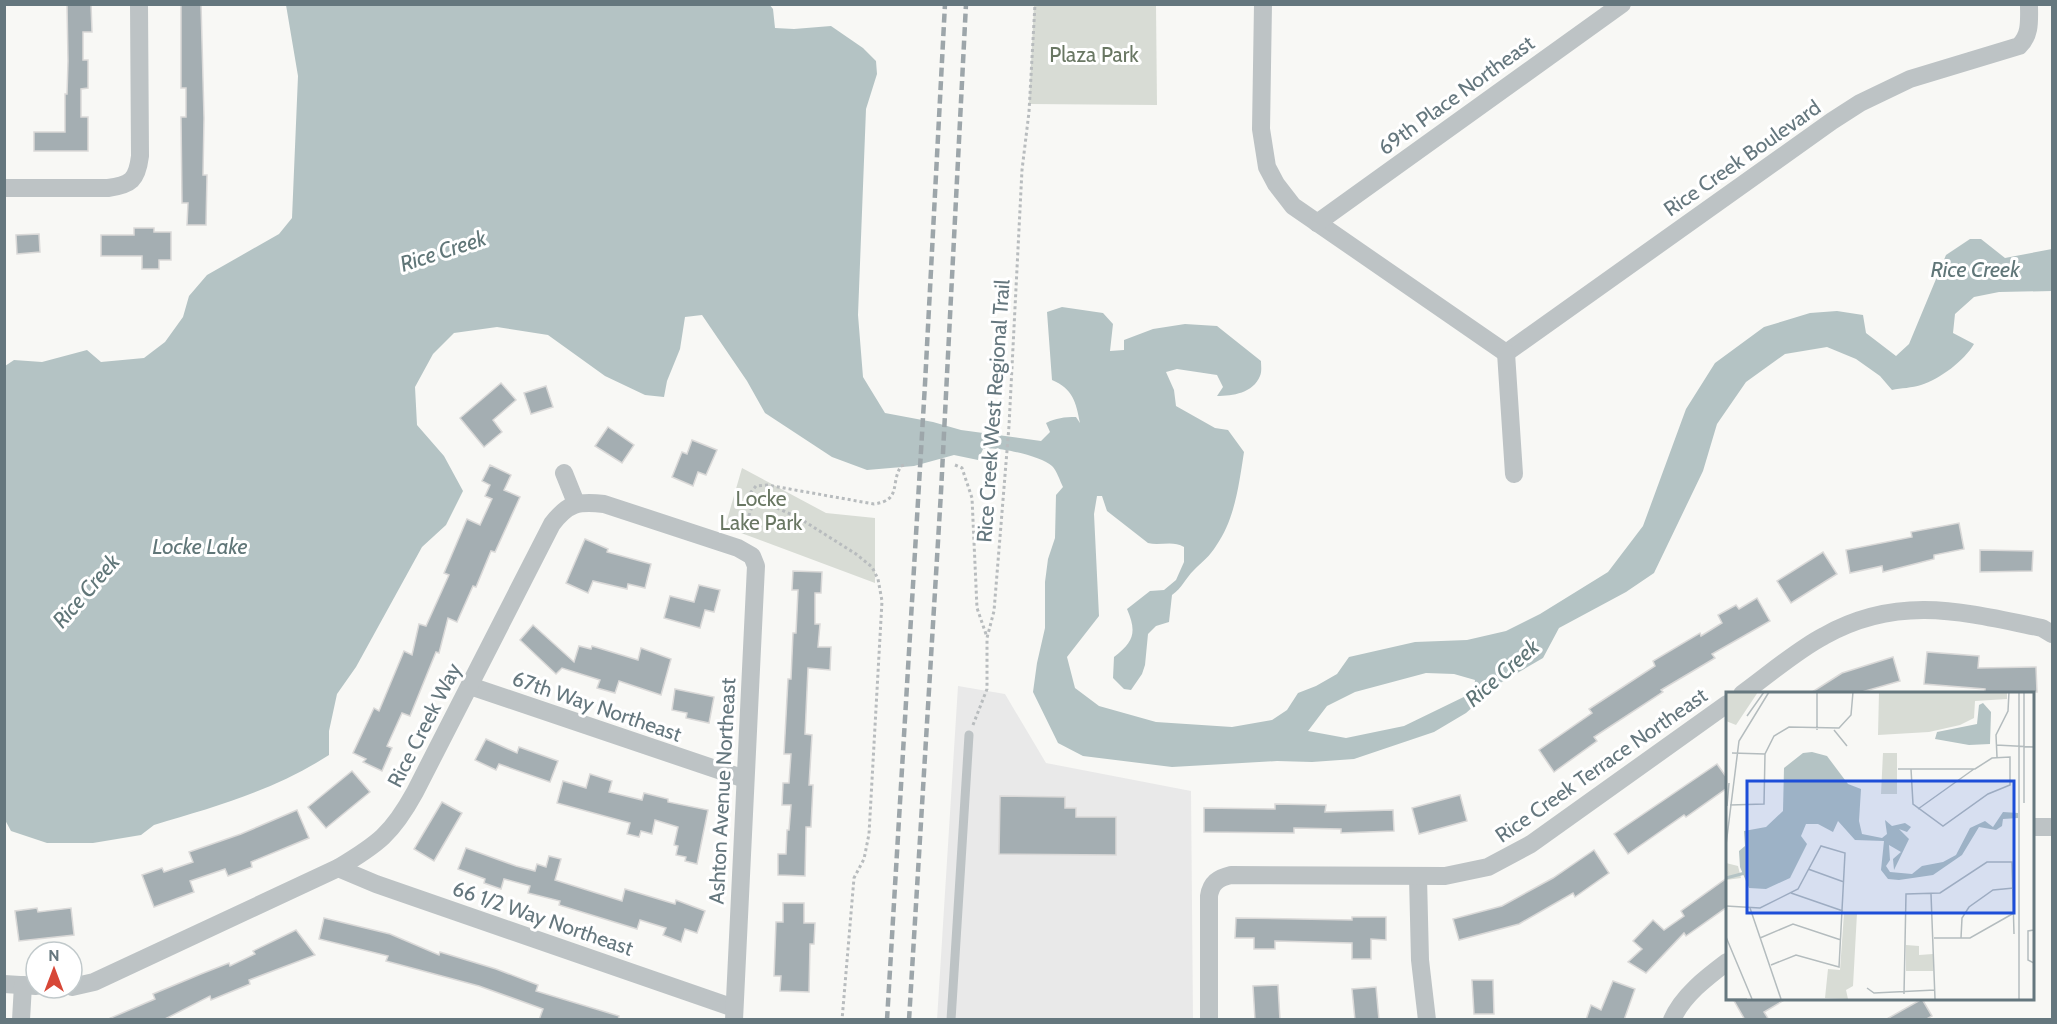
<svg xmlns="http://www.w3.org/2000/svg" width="2057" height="1024" viewBox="0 0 2057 1024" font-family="Cabin,sans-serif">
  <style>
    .built { fill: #e9e9e9 }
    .green { fill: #d8dcd5 }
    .water { fill: #b4c3c4; fill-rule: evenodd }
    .building { fill: #a4aeb2; stroke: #dad9d8; stroke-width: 1.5 }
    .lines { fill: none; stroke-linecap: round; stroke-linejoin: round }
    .path { stroke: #b8bcbe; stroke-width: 3; stroke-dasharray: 3 3; stroke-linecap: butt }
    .service { stroke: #bdc3c5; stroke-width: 9 }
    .minor { stroke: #bdc3c5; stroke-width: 18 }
    .rail { stroke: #9da6aa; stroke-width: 4.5; stroke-dasharray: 9 4.5; stroke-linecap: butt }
    .labels { text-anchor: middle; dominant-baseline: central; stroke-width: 6; stroke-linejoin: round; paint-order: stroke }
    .park-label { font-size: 21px; fill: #697763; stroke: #fff }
    .street-label { font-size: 21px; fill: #65777e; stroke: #fff }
    .water-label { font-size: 22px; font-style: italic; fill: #607678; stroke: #fff }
    .inset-river { fill: none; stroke: #b4c3c4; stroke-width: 3 }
    .inset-road { fill: none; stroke: #b4bcbe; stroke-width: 1.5 }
    .view { fill: #1d4ed8; fill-opacity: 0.15; stroke: #1d4ed8; stroke-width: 3 }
    .inset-edge { fill: none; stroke: #65777e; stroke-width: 3 }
  </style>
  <rect width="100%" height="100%" fill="#f8f8f5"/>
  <!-- built -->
  <path class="built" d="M958,686L1005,694L1046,763L1191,791L1193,1019L937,1020Z"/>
  <!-- green -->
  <g class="green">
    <path d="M1034,5H1156L1157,105L1029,104Z"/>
    <path d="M742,468L826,513L875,518V583L725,527Z"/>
  </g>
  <!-- water -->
  <path class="water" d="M286,5L769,4L773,9L775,28L794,29L831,26L863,48L876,61L877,74L866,109L858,315L863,377L885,413L933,422L961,430L1041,441L1050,432L1046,423C1056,418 1064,417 1076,417L1080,423C1076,402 1073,389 1052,380L1047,312L1062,307L1103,313L1113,324L1110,351L1124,350V340L1153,329L1185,324L1217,326L1261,361C1261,365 1262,372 1260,376C1253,393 1233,396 1217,396L1223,387L1217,375L1177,369L1166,372L1174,390L1176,406L1215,428L1228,430L1244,452C1239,484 1235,519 1216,546C1210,556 1202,562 1194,570C1185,579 1182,588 1172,595L1169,622L1156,626L1148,634L1145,665L1142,674L1131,690L1124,689L1113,678L1114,657C1134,642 1137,632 1127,609L1150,591L1164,590L1176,580L1184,562V547C1173,540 1160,546 1148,543L1107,511L1102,496H1097L1094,514L1099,616L1067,657L1075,688L1099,706L1156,722L1232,727L1272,720L1287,710L1298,693L1316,686L1337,674L1349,657L1415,642L1467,640L1506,631L1540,614L1608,572L1643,526L1686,409L1715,363L1764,327L1810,313L1837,311L1863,315L1866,333L1896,356L1909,344L1946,255L1970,239H1981L2005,258L2052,249V291L1999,292L1974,297L1955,314L1953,333L1974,344C1964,361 1940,379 1921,385C1912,388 1901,388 1892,390L1880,376L1856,359L1827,347L1785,354L1746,382L1717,424L1703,471L1654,573L1626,592L1559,628L1543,658L1500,683L1466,713L1434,732L1354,759L1312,762L1277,761L1172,767L1083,756L1058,743L1033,692L1037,663L1045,628V582L1048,559L1055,538L1056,495L1063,487C1060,481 1057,471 1052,466C1041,456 997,446 983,449L978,460L954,455L914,466L867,470L832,457L765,413L747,381L702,315L685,317L680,349L667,381L664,397L645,395L605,376L548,335L497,327L454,333L433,354L415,387L417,425L444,456L463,491L446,525L422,547L356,667L337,694L329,731V755C275,790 215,807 154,825L141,835L93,843H47L11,831L5,820V366L14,360L42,362L87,350L101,362L144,358L165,342L183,317L189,296L207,275L279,234L292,218L298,76ZM1426,673L1454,674L1475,680L1474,692L1404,726L1346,738L1308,731L1327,706L1355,692Z"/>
  <!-- building -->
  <g class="building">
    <path d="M67,4H91L92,32H83V60H88V88L81,89V117H88V151H34V132H65V94H67L68,61Z"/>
    <path d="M181,4H201L204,118L203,175H207L206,225H187L188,203H182L181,117H186V88H181Z"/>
    <path d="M134,228H154V232H171V260H159V269H142V256H101V235H134Z"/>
    <path d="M39,234L40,252L17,254L16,235Z"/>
    <path d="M501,383L516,400L493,420L502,432L484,447L460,418Z"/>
    <path d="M546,386L553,407L531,414L524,393Z"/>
    <path d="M608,427L634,445L622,463L595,446Z"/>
    <path d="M692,440L717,450L706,475L698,472L693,486L672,477L682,452L687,454Z"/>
    <path d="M490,465L511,475L504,490L520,497L495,552L491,551L476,587L473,586L457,622L448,618L439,653L436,652L410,716L402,713L387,746L392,748L382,771L363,762L366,759L353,753L374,708L379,711L404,651L412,655L419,624L426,626L449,575L444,573L467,519L480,525L492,499L485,496L490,485L482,481Z"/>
    <path d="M1959,523L1964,549L1934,555V559L1883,572L1882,566L1850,573L1846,550L1912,537L1911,532Z"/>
    <path d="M585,539L608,549L607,552L651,564L645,588L628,584L627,589L593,581L588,593L566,583Z"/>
    <path d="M1980,550L2033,551L2032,571L1980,572Z"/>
    <path d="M1823,552L1837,574L1791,603L1777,581Z"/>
    <path d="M793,571L822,572L821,593H815V624H820L818,647H831L830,670L808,668L805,734L812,735L809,785H813L811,827H806L805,876L778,875V854H786L787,830H789L791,805H782L783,783H789L791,754H784L788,679H791L793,633H796L798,590H792Z"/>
    <path d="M699,585L720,590L714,612L705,610L700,628L664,618L670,596L694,602Z"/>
    <path d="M1757,598L1770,621L1712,654L1715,658L1661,690L1663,692L1594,737L1597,741L1554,772L1539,750L1592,713L1589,709L1655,666L1653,661L1700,633L1701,636L1722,623L1718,615L1736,605L1739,609Z"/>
    <path d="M533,625L574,662L579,646L591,649L592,646L638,660L641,648L671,659L661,695L619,681L615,693L597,688L600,680L562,668L556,674L520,640Z"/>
    <path d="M1927,652L1979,656L1978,668L2036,667L2037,692L1985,693V689L1924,684Z"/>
    <path d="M1893,657L1900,681L1855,694H1809L1842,673Z"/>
    <path d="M675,689L714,697L709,723L686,718L687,713L672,710Z"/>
    <path d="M486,739L517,753L519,747L558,761L550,782L499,764L496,770L475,760Z"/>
    <path d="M1717,764L1727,778V788L1686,817L1684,815L1628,854L1614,834Z"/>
    <path d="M352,771L370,792L326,828L308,807Z"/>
    <path d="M590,774L612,781L609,792L642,800L644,793L668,799V802L708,810L697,864L685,861L686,857L676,855L678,846L674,845L678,827L655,820L652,834L641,831L639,837L627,834L630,823L557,803L563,781L586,788Z"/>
    <path d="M1460,795L1467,821L1419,834L1412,808Z"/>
    <path d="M1000,796L1065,797V808H1076V817H1116V855L999,854Z"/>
    <path d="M442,802L462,813L434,861L414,849Z"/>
    <path d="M1275,804L1326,805L1325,812L1393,810L1394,831L1341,833V829L1294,828V833L1204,832V808L1275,809Z"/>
    <path d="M297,810L309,838L251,862L252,867L228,876L225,869L190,881L194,892L154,907L142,875L162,868L164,872L193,862L189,852L241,834Z"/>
    <path d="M466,848L516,866L535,871L537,864L546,867L549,856L561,859L555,880L622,901L625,889L675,904L676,900L705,911L697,933L685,929L681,942L663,935L666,928L640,920L637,929L559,905L560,901L528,893L530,886L504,879L501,889L484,883L485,879L458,869Z"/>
    <path d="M1594,850L1609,873L1575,897L1573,893L1519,924L1459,940L1453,919L1502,906L1553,878Z"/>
    <path d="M1727,878V907L1686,936L1684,933L1646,973L1628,962L1642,949L1633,941L1653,920L1664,930L1684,916L1681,911Z"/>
    <path d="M783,903H804V923H815L814,944H810L809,992L780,991L781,976H774L776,922H783Z"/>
    <path d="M37,908L38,912L71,908L74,935L19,941L15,911Z"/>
    <path d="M1352,917H1386V940L1371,939V959H1352V943L1275,941V949H1254V938H1235L1236,918L1352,920Z"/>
    <path d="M324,918L390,934L439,955L440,952L496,969L538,985L536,991L619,1016L618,1020H539L543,1009L479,986L386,961L388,956L319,939Z"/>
    <path d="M296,930L315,955L249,980L250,984L211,1000L210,996L163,1020H106L155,999L153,994L201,974L229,963L230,966L255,954L253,951Z"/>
    <path d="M1472,980H1493L1494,1014H1474Z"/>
    <path d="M1613,981L1635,989L1624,1020H1586L1591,1005L1601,1010Z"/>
    <path d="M1278,985L1280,1020H1255L1253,986Z"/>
    <path d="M1376,987L1379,1020H1355L1352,989Z"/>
    <path d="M1733,999H1786L1764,1012L1769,1020H1745Z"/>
    <path d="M1922,999L1932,1016L1925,1020H1885Z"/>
  </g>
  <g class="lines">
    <!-- path -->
    <g class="path">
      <path d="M955,465L962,468L972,498L977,608L987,637"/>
      <path d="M755,498L799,518L856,554L872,567L878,579L882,601L869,834L864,859L854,878L842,1020"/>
      <path d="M755,498L751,492L756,486L767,485L874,504C902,500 890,484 901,466L907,464"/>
      <path d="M743,533L755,498"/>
      <path d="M973,725L987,689V638L994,611L1009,426L1022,170L1029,112L1035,4"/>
    </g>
    <!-- service -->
    <path class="service" d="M951,1020L969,735"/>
    <!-- minor -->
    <g class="minor">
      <path d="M1263,4L1261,129L1267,167L1276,184L1293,206L1506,353L1832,121L1860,103L1910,79L2019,46C2031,35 2029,20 2029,4"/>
      <path d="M4,188H108C131,185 137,180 140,156L139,4"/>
      <path d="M1317,223L1622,4"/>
      <path d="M1506,353L1514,474"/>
      <path d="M564,473L576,503"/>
      <path d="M470,686L745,779"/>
      <path d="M1742,694C1767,676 1797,650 1824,636C1899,594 1964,612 2042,628L2052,634"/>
      <path d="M2032,827H2052"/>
      <path d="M338,868L376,884L734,1008"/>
      <path d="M1418,877L1420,960L1427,1020"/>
      <path d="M4,984L36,986"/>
      <path d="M72,987L94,982L338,868C378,844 392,834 415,792L552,524C568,503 578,501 604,504L738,548L752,556L756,566L734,1020"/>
      <path d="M21,1020L23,985"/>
      <path d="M1209,1020V896C1211,883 1218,878 1231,875L1445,876L1488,867L1531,844L1727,704"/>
      <path d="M1672,1020C1682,996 1707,977 1727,962"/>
    </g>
    <!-- rail -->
    <g class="rail">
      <path d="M887,1020L925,384L945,4"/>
      <path d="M909,1020L941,492L966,4"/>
    </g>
  </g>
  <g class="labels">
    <!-- park labels -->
    <g class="park-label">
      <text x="1094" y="54">Plaza Park</text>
      <text x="761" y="498">Locke<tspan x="761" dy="24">Lake Park</tspan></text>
    </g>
    <!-- street labels -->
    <g class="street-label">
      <text transform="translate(1456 95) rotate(-36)">69th Place Northeast</text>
      <text transform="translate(1742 158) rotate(-35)">Rice Creek Boulevard</text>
      <text transform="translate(993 411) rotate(-86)">Rice Creek West Regional Trail</text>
      <text transform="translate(597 706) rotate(19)">67th Way Northeast</text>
      <text transform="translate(424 725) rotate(-63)">Rice Creek Way</text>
      <text transform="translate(1601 765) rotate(-35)">Rice Creek Terrace Northeast</text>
      <text transform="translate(722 791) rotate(-87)">Ashton Avenue Northeast</text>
      <text transform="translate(543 918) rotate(19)">66 1/2 Way Northeast</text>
    </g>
    <!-- water labels -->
    <g class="water-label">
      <text transform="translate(443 251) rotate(-18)">Rice Creek</text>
      <text x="1975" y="269">Rice Creek</text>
      <text x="200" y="546">Locke Lake</text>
      <text transform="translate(86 591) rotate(-49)">Rice Creek</text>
      <text transform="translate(1502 673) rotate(-41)">Rice Creek</text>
    </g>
  </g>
  <!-- overview -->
  <g transform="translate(1726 692)">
    <rect width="308" height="308" fill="#f8f8f5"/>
    <path d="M0,0H32L10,33L0,29ZM153,0H281V7L249,9L248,26L234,33L203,40L152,43ZM157,61H171V102H155ZM0,171L12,174L15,186L0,188ZM118,221H131L127,294L120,298L122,307L99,306L102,277L114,278ZM180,253L193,254V263L207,262V279H180Z" fill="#d8dcd5"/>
    <path d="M257,11L265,20L264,52L243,53L209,47L211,40L251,32L253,13ZM86,60L101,64L122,92L135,97L133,129L136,142L156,146L161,142L159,128L166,134L179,131L185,135L181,140L173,137L183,147L168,178L167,167L175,160L163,153L164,168L160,174L164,180L186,182L196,174L217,170L230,163L244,136L259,129L267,135L277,120L292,121V126L277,127L276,134L270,138L253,135L236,163L207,183L173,188L162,187L155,178L158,149L129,148L112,129L107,140L92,132H80L75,144L81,152L64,186L40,197L23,196L14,175L13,159L19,154L18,139L40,135L57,119L58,76L77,61Z" fill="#b4c3c4"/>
    <path class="inset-river" d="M0,186L19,181"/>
    <path class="inset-road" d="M45,0H96M91,1V38M21,24L38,0M108,38L121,54M270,53L308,55M6,61L39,62M271,65L270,43L282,19L283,0M172,77H249L266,66L284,65V93L262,102L217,134L187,112L185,77M298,111V0M4,113L38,112L39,62L48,44L63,35L113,36L125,23L127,0M1,114L3,91M192,117L248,77M0,153L13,49L43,0M82,177L118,190M65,201L117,219M205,202L209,307M0,214L34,216L72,197L95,154L119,161L113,275L70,263L45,273M24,216L55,307M308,238L302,239V268L308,271M0,245L26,307M34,246L67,232L115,248M208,246H244L288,221M235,246L236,226L243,215L267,198L288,196M141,296L148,301L209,298M178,302L180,202L214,201L261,170H286L288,242M0,307H21M293,307V0"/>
    <path class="view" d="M21,89H288V221H21Z"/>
    <rect width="308" height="308" class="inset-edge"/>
  </g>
  <!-- border -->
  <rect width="2057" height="1024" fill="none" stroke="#65777e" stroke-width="12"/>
  <!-- north arrow -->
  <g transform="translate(54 970)"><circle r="28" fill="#ffffff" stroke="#c1c9cb" stroke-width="1.5"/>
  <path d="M0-4.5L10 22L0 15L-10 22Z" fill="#d74737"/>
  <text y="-9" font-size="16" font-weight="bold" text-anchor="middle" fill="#65777e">N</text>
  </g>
</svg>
